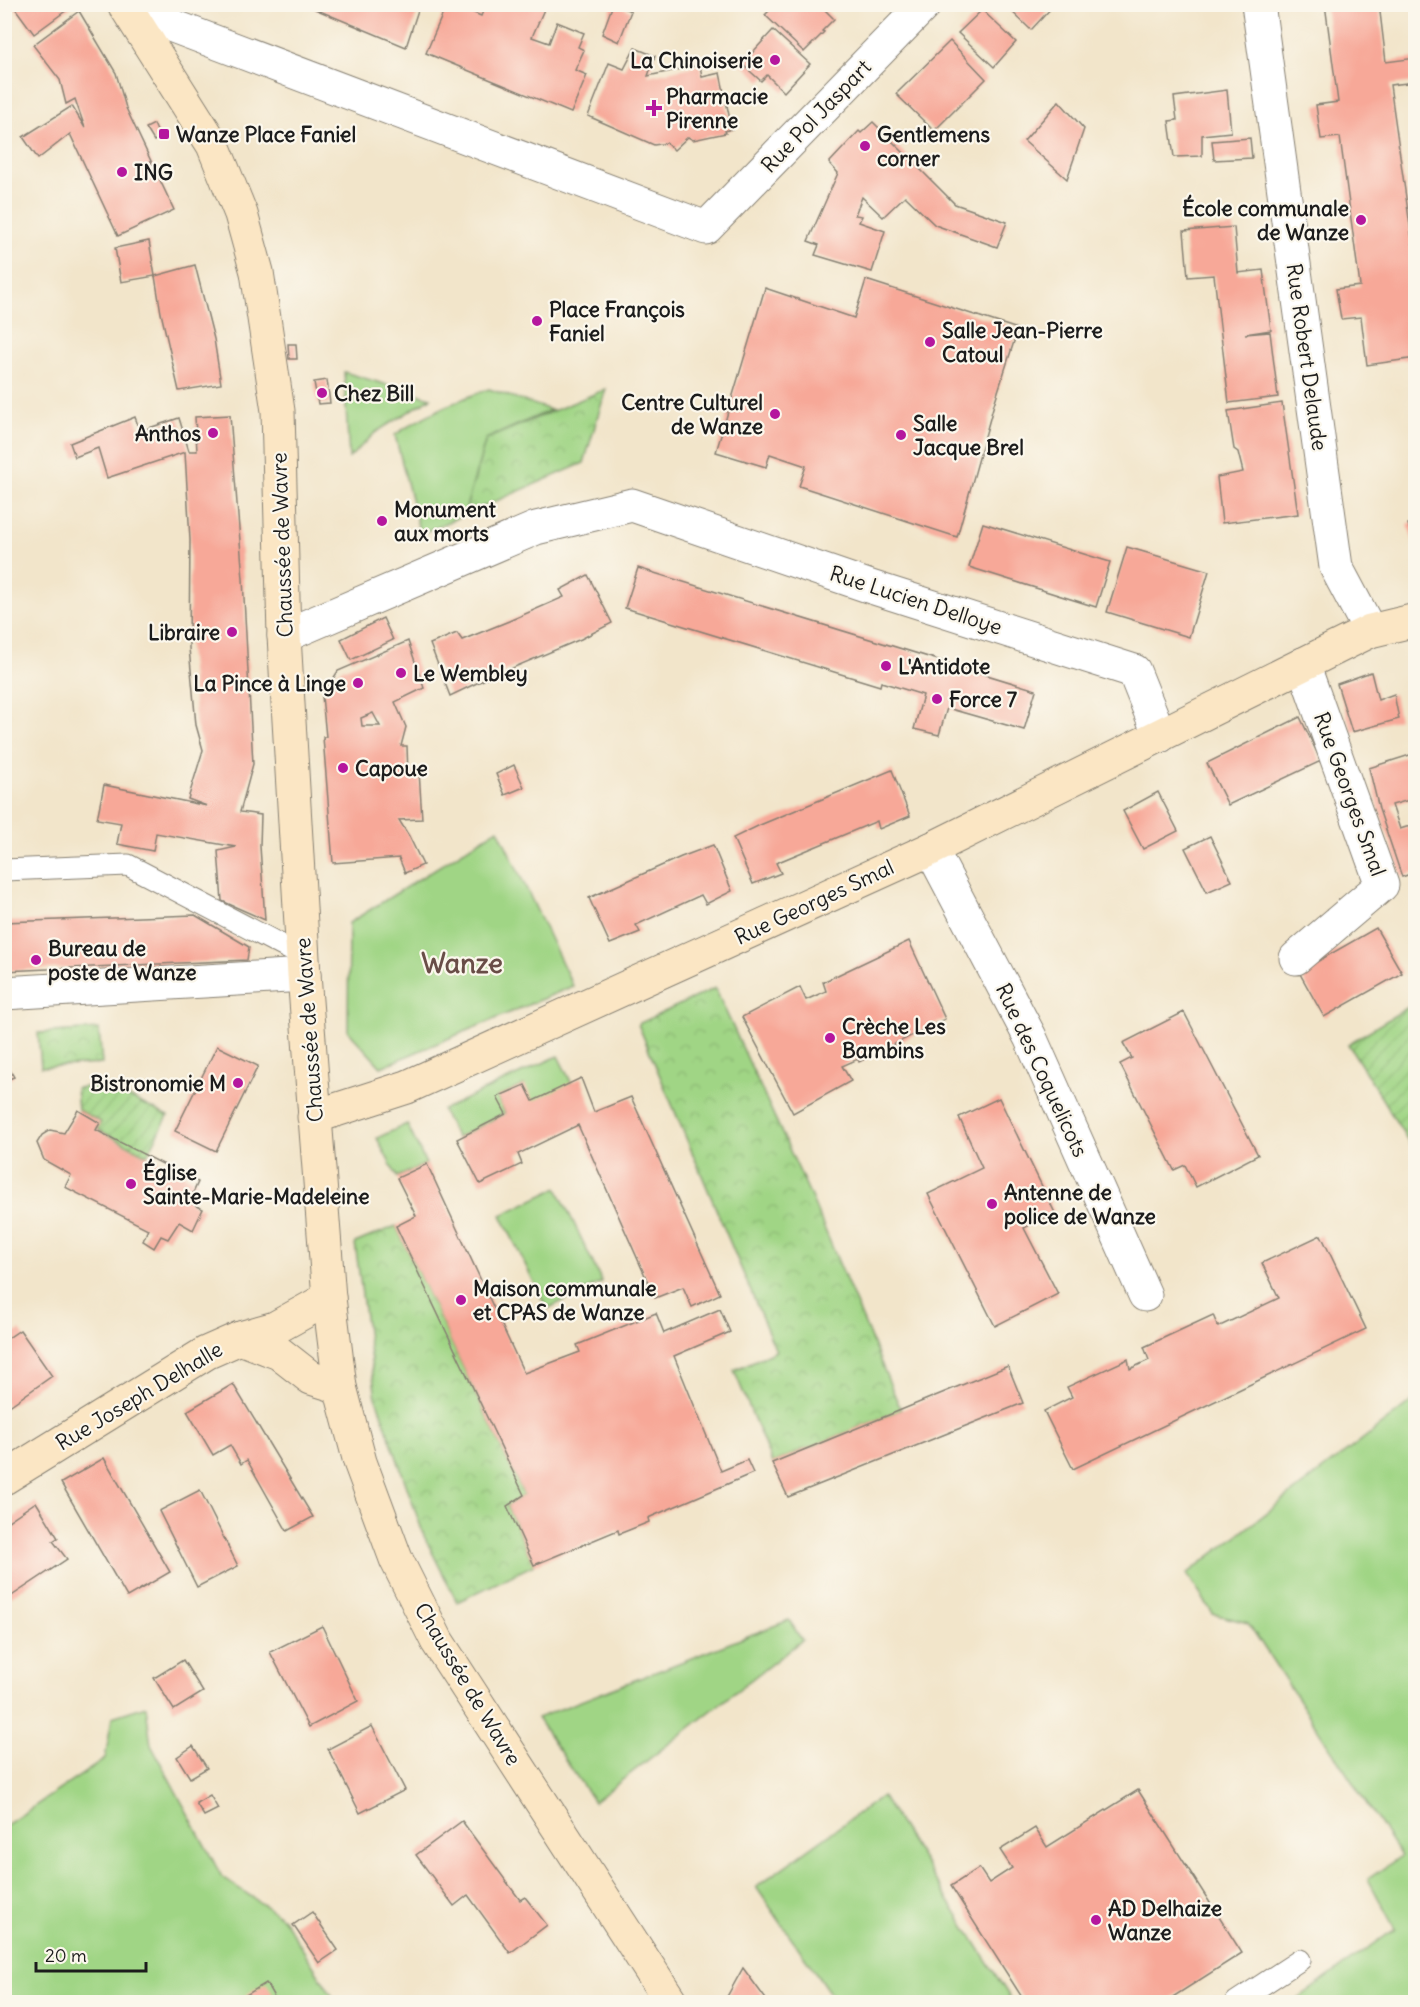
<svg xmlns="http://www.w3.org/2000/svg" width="1420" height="2007" viewBox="0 0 1420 2007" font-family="Delius,sans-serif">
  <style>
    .grass { fill: #a0d585; stroke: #5e7850; stroke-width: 1.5 }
    .park { fill: url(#park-crowns); stroke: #5e7850; stroke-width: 1.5 }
    .garden { fill: url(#garden-furrows); stroke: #5e7850; stroke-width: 1.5 }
    .building { fill: #f7a898; fill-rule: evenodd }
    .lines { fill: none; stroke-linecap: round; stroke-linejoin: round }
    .lane-casing { stroke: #878073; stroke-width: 23 }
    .street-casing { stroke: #878073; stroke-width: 35 }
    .secondary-casing { stroke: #878073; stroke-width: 35 }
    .lane { stroke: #fff; stroke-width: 21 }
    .street { stroke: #fff; stroke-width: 33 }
    .secondary { stroke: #fbe6c4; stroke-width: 33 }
    .poi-dot { fill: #b5179e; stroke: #fbf7ec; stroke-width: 2 }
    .labels { text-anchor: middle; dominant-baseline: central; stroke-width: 4.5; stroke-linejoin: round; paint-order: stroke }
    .poi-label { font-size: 21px; font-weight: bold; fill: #1c1c1c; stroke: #fbf7ec; text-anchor: start }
    .street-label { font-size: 21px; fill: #1c1c1c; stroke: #fbf7ec }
    .district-label { font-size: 27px; font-weight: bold; fill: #694d47; stroke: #fbf7ec }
  </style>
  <defs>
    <pattern id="park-crowns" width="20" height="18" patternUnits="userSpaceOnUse" patternTransform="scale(1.5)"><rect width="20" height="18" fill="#a0d585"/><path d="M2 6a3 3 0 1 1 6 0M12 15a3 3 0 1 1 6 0" fill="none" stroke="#89b672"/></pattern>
    <pattern id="garden-furrows" width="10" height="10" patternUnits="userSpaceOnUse" patternTransform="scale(1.5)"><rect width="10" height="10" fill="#a0d585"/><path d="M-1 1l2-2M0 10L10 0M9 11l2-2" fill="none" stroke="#89b672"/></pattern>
  </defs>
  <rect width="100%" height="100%" fill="#fbf7ec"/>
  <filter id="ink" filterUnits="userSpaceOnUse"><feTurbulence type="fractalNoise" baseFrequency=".0167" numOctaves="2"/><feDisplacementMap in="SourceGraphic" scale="12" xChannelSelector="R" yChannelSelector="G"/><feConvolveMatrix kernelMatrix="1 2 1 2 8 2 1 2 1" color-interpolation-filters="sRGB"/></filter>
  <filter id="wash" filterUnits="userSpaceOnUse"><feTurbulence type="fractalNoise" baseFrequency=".008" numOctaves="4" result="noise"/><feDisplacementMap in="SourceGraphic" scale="24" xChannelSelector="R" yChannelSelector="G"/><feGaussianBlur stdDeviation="1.35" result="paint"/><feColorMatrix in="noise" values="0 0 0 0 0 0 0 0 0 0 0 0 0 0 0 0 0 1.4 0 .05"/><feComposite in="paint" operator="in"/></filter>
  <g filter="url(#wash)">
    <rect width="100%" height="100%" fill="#f2e5ca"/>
    <!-- grass -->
    <g class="grass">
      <path d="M344,372L431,398L376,432L349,458Z"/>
      <path d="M489,389L551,410L486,439L464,515L420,534L395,435C425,414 455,401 489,389Z"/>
      <path d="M498,829L573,986L381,1067L348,1031L349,923Z"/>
      <path d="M558,1056L572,1084L533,1103L524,1085L497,1097L505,1113L457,1138L442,1110Z"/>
      <path d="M407,1124L426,1164L397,1177L377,1138Z"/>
      <path d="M557,1188L602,1282L547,1309L501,1215Z"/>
      <path d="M1415,1399V2002H1293L1395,1929L1368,1879L1401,1856L1248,1623L1213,1614L1187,1574Z"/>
      <path d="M789,1620L802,1640L594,1802L537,1718Z"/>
      <path d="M146,1706L151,1745L222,1877L283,1918L336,2002H5V1826L105,1759L112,1717Z"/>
      <path d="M882,1796L1013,2002H836L756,1887Z"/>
    </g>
    <!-- park -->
    <g class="park">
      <path d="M606,389L584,463L464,515L486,439Z"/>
      <path d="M715,988L809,1192L901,1410L772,1463L734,1370L776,1351L638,1024Z"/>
      <path d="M99,1029L102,1064L41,1067L38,1033Z"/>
      <path d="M396,1226L524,1495L507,1506L534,1565L457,1602L424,1536L376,1398L355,1243Z"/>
    </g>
    <!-- garden -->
    <g class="garden">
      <path d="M1410,1006L1416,1015L1415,1152L1348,1044Z"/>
      <path d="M104,1085L168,1116L147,1155L97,1129L101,1122L78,1110L76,1088Z"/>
    </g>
    <g id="blocks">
      <!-- building -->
      <g class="building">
        <path d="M12,4H75L34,34Z"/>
        <path d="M317,4H420L406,47L315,9Z"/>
        <path d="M447,4H453L481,16L486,4H541L545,7L532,37L549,43L557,22L584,33L578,47L584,50L575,70L587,75L571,113L426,53Z"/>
        <path d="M613,4L631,11L619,42L602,34Z"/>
        <path d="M776,4H819L834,19L822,31L824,32L804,52L765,15Z"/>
        <path d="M1004,4H1055L1031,30Z"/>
        <path d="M1325,4H1379L1386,62L1416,58V82L1390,85L1416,268V358L1367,365L1361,317L1341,319L1336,289L1360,286L1340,137L1321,139L1316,105L1338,102Z"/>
        <path d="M982,10L1016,42L994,67L958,33Z"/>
        <path d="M79,11L116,73L126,108L174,210L118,236L70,134L38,159L23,137L72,106L85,128L75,99L66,104L60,80L33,45Z"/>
        <path d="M773,30L810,64L784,92L767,75L761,81L742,64Z"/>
        <path d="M950,41L986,79L934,131L896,94Z"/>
        <path d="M635,48L655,56L648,76L700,65L702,77L720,73L732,129L725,131L726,133L693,140L688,137L674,150L667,143L654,145L588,116L609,63L624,69Z"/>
        <path d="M1227,90L1231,132L1202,135V156L1174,157L1169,121L1177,120L1174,97Z"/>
        <path d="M1059,101L1084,129L1067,179L1024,141Z"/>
        <path d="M873,122L955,204L1007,222L997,247L935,225L905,196L883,217L862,197L855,215L862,216L859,222L885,231L872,272L815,255L819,245L808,241L838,173L829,163L859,131L861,133Z"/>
        <path d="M154,124L160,138L154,141L146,128Z"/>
        <path d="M1250,138L1252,158L1214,160L1212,141Z"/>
        <path d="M1234,227L1238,273L1263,270L1271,330L1245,334L1270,332L1278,397L1229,403L1214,275L1188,277L1184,231Z"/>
        <path d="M149,241L155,276L121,282L115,248Z"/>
        <path d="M195,265L214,339L221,384L179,391L161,313L155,276Z"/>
        <path d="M866,280L1018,329L994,404L957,537L799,486L806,466L770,454L766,467L716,452L765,288L854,318Z"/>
        <path d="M288,344H296L297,359H289Z"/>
        <path d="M327,380L330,403L318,404L314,382Z"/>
        <path d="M1282,403L1298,514L1222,523L1217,477L1243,472L1238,452L1234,449L1228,411Z"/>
        <path d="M230,415L243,579L253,764L240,812L261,815L260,846L265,920L222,901L218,851L236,847L156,833L153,851L117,844L121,823L97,819L104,785L207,806L188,799L203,750L196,725L189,648L190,540L185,452L107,478L98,448L75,457L70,443L135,417L140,431L179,418L189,451H197L195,417Z"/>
        <path d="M1416,521V547H1415L1408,524Z"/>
        <path d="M983,523L1110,562L1096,607L969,567Z"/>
        <path d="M1127,547L1209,571L1189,637L1107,612Z"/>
        <path d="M638,568L1036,690L1024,730L947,708L939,735L914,729L923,695L881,682L880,686L625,608Z"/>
        <path d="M588,575L612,623L581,639L479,682L450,696L430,644L457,633L462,640L509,621L564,597L560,590Z"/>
        <path d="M383,618L393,640L351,660L341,639Z"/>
        <path d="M408,641L424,688L395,702L406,727L401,746H407L408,774L419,771L422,819L399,820L409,836L423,865L405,873L399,858L333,863L323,737H326L322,696L338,671ZM373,713L380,726H362L361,718Z"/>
        <path d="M1371,672L1378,700L1394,694L1399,719L1352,732L1337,684Z"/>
        <path d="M1300,717L1321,761L1228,805L1207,763Z"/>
        <path d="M1416,753V798L1392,805L1400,829L1416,824V872L1402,877L1379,809L1369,768Z"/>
        <path d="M514,765L524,787L505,795L496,774Z"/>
        <path d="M892,770L910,816L879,829L877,821L776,863L781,873L753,884L733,838L760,825Z"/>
        <path d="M1158,792L1178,831L1143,849L1123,811Z"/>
        <path d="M1210,836L1232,881L1207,892L1185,848Z"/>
        <path d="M713,845L732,891L706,904L701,895L636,925L640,932L610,944L589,898L681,857Z"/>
        <path d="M195,915L249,947L247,960L4,971V922Z"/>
        <path d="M1376,928L1402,973L1324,1017L1299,972Z"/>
        <path d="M909,941L945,1019L859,1062L858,1059L842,1066L851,1081L793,1113L742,1017L800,987L806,1000L826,991L823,982Z"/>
        <path d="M1184,1012L1258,1155L1196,1187L1185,1165L1174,1170L1120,1064L1132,1058L1123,1043Z"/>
        <path d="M217,1046L258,1066L216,1151L175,1131Z"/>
        <path d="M4,1059L14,1077L4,1081Z"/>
        <path d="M581,1078L594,1112L631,1097L720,1294L692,1307L683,1287L655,1298L578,1125L518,1154L522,1164L480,1184L457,1139L506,1114L497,1097L525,1085L533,1101Z"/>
        <path d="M999,1098L1055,1213L1024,1228L1058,1294L995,1326L928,1194L982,1168L959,1117Z"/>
        <path d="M78,1110L100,1123L96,1130L198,1182L189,1202L203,1209L193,1230L179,1222L168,1239L161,1236L154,1248L143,1241L148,1229L65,1187L71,1175L44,1160L37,1143L42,1135L50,1130L64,1133Z"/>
        <path d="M427,1164L524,1373L580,1352L577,1345L656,1313L664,1333L720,1309L730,1332L674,1356L721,1471L747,1460L753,1473L648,1518L649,1522L619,1534L618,1530L534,1565L507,1506L524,1495L396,1226L416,1216L397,1178Z"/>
        <path d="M1321,1235L1366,1329L1073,1469L1044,1411L1072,1397L1067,1387L1128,1359L1130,1369L1149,1360L1144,1347L1213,1315L1218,1327L1279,1298L1262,1263Z"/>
        <path d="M20,1330L52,1376L8,1407L4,1401V1341Z"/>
        <path d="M1008,1366L1023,1403L788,1497L772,1463Z"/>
        <path d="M233,1384L313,1517L287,1531L247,1460L241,1464L230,1445L213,1455L187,1411Z"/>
        <path d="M104,1458L170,1572L127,1597L61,1483Z"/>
        <path d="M200,1490L238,1566L197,1587L159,1511Z"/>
        <path d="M36,1502L58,1538L53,1541L67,1559L10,1597L4,1589V1524Z"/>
        <path d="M322,1626L358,1701L309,1727L270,1652Z"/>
        <path d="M183,1660L203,1692L174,1710L154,1678Z"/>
        <path d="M372,1726L405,1790L360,1813L328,1749Z"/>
        <path d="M193,1746L207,1768L190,1778L177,1757Z"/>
        <path d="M1138,1790L1242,1953L1165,2002H1025L951,1886L979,1868L989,1883L1012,1868L1000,1850L1035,1828L1047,1847Z"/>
        <path d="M210,1795L218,1809L204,1816L196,1803Z"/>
        <path d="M462,1821L520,1900L525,1897L547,1925L510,1953L468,1895L454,1906L416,1855Z"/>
        <path d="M312,1912L338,1950L319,1963L293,1925Z"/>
        <path d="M743,1968L768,2002H724Z"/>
        <path d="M266,1983L277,2002H250L246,1995Z"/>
      </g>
    </g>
  </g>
  <g filter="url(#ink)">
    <use href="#blocks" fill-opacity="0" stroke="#878073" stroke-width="1.5"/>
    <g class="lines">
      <!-- lane casing -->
      <g class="lane-casing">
        <g id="lane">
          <path d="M4,870L128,865L304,957"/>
          <path d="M1236,2002L1300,1960"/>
        </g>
      </g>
      <!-- street casing -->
      <g class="street-casing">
        <g id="street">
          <path d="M1258,4L1336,567L1370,631"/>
          <path d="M128,9L706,228L925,4"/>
          <path d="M284,636L536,528L632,505L871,587L1134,671L1160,736"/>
          <path d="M931,849L1030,1037L1145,1295"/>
          <path d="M1296,958L1382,885L1303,664"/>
          <path d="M4,993L304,975"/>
        </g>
      </g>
      <!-- secondary casing -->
      <g class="secondary-casing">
        <g id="secondary">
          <path d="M124,4L213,145L241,214L257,272L278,411L284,636L304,975L329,1298L340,1387L360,1462L396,1559L437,1641L671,2002"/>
          <path d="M314,1117L407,1087L931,849L1370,631L1416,620"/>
          <path d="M240,1338L279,1353L311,1378L340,1387"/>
          <path d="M4,1478L206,1353L240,1338L275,1328L329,1298"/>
        </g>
      </g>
      <!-- lane -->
      <use href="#lane" class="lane"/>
      <!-- street -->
      <use href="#street" class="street"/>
      <!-- secondary -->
      <use href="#secondary" class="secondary"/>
    </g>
  </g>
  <!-- markers -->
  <g class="poi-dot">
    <circle cx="775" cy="60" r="6"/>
    <path d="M651 99h6v6h6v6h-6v6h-6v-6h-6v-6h6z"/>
    <rect x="158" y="128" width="12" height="12" rx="3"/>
    <circle cx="865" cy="146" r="6"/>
    <circle cx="122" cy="172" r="6"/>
    <circle cx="1361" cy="220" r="6"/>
    <circle cx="537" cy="321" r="6"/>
    <circle cx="930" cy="342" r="6"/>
    <circle cx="322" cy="393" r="6"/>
    <circle cx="775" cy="414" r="6"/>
    <circle cx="213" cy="433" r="6"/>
    <circle cx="901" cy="435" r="6"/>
    <circle cx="382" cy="521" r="6"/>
    <circle cx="232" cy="632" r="6"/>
    <circle cx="886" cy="666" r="6"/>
    <circle cx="401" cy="673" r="6"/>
    <circle cx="358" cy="683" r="6"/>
    <circle cx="937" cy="699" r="6"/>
    <circle cx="343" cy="768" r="6"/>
    <circle cx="36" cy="960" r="6"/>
    <circle cx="830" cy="1038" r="6"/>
    <circle cx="238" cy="1083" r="6"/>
    <circle cx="131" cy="1184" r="6"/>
    <circle cx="992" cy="1204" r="6"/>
    <circle cx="461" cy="1300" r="6"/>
    <circle cx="1096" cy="1920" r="6"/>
  </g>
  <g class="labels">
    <!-- poi labels -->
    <g class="poi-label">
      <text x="763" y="60" text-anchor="end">La Chinoiserie</text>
      <text x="666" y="96">Pharmacie<tspan x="666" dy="24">Pirenne</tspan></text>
      <text x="176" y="134">Wanze Place Faniel</text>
      <text x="877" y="134">Gentlemens<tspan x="877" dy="24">corner</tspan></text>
      <text x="134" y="172">ING</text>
      <text x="1349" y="208" text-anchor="end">École communale<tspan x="1349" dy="24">de Wanze</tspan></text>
      <text x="549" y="309">Place François<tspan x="549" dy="24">Faniel</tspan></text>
      <text x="942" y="330">Salle Jean-Pierre<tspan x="942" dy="24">Catoul</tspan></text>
      <text x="334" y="393">Chez Bill</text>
      <text x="763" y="402" text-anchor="end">Centre Culturel<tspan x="763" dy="24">de Wanze</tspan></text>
      <text x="913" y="423">Salle<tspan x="913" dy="24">Jacque Brel</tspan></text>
      <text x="201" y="433" text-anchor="end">Anthos</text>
      <text x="394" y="509">Monument<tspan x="394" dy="24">aux morts</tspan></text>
      <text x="220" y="632" text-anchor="end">Libraire</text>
      <text x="898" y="666">L'Antidote</text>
      <text x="413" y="673">Le Wembley</text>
      <text x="346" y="683" text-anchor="end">La Pince à Linge</text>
      <text x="949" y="699">Force 7</text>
      <text x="355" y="768">Capoue</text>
      <text x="48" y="948">Bureau de<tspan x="48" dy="24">poste de Wanze</tspan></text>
      <text x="842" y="1026">Crèche Les<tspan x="842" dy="24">Bambins</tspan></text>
      <text x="226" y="1083" text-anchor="end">Bistronomie M</text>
      <text x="143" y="1172">Église<tspan x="143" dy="24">Sainte-Marie-Madeleine</tspan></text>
      <text x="1004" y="1192">Antenne de<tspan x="1004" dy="24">police de Wanze</tspan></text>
      <text x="473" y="1288">Maison communale<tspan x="473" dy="24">et CPAS de Wanze</tspan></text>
      <text x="1108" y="1908">AD Delhaize<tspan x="1108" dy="24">Wanze</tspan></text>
    </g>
    <!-- street labels -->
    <g class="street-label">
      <text transform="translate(816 116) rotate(-46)">Rue Pol Jaspart</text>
      <text transform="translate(1307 357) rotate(82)">Rue Robert Delaude</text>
      <text transform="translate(282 545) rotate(-92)">Chaussée de Wavre</text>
      <text transform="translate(916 600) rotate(18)">Rue Lucien Delloye</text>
      <text transform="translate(1350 794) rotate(70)">Rue Georges Smal</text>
      <text transform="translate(814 902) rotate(-25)">Rue Georges Smal</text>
      <text transform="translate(309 1030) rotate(-94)">Chaussée de Wavre</text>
      <text transform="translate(1042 1070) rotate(65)">Rue des Coquelicots</text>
      <text transform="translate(139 1396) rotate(-31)">Rue Joseph Delhalle</text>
      <text transform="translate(468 1684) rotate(59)">Chaussée de Wavre</text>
    </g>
    <!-- district labels -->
    <g class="district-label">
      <text x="462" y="963">Wanze</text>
    </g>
  </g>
  <!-- margin -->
  <rect width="1420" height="2007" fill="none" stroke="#fbf7ec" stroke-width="24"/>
  <!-- scale -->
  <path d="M36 1962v9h110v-9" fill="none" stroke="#1c1c1c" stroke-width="3"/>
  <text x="45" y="1962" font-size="18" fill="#1c1c1c" stroke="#fbf7ec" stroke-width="4.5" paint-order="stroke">20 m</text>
</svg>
